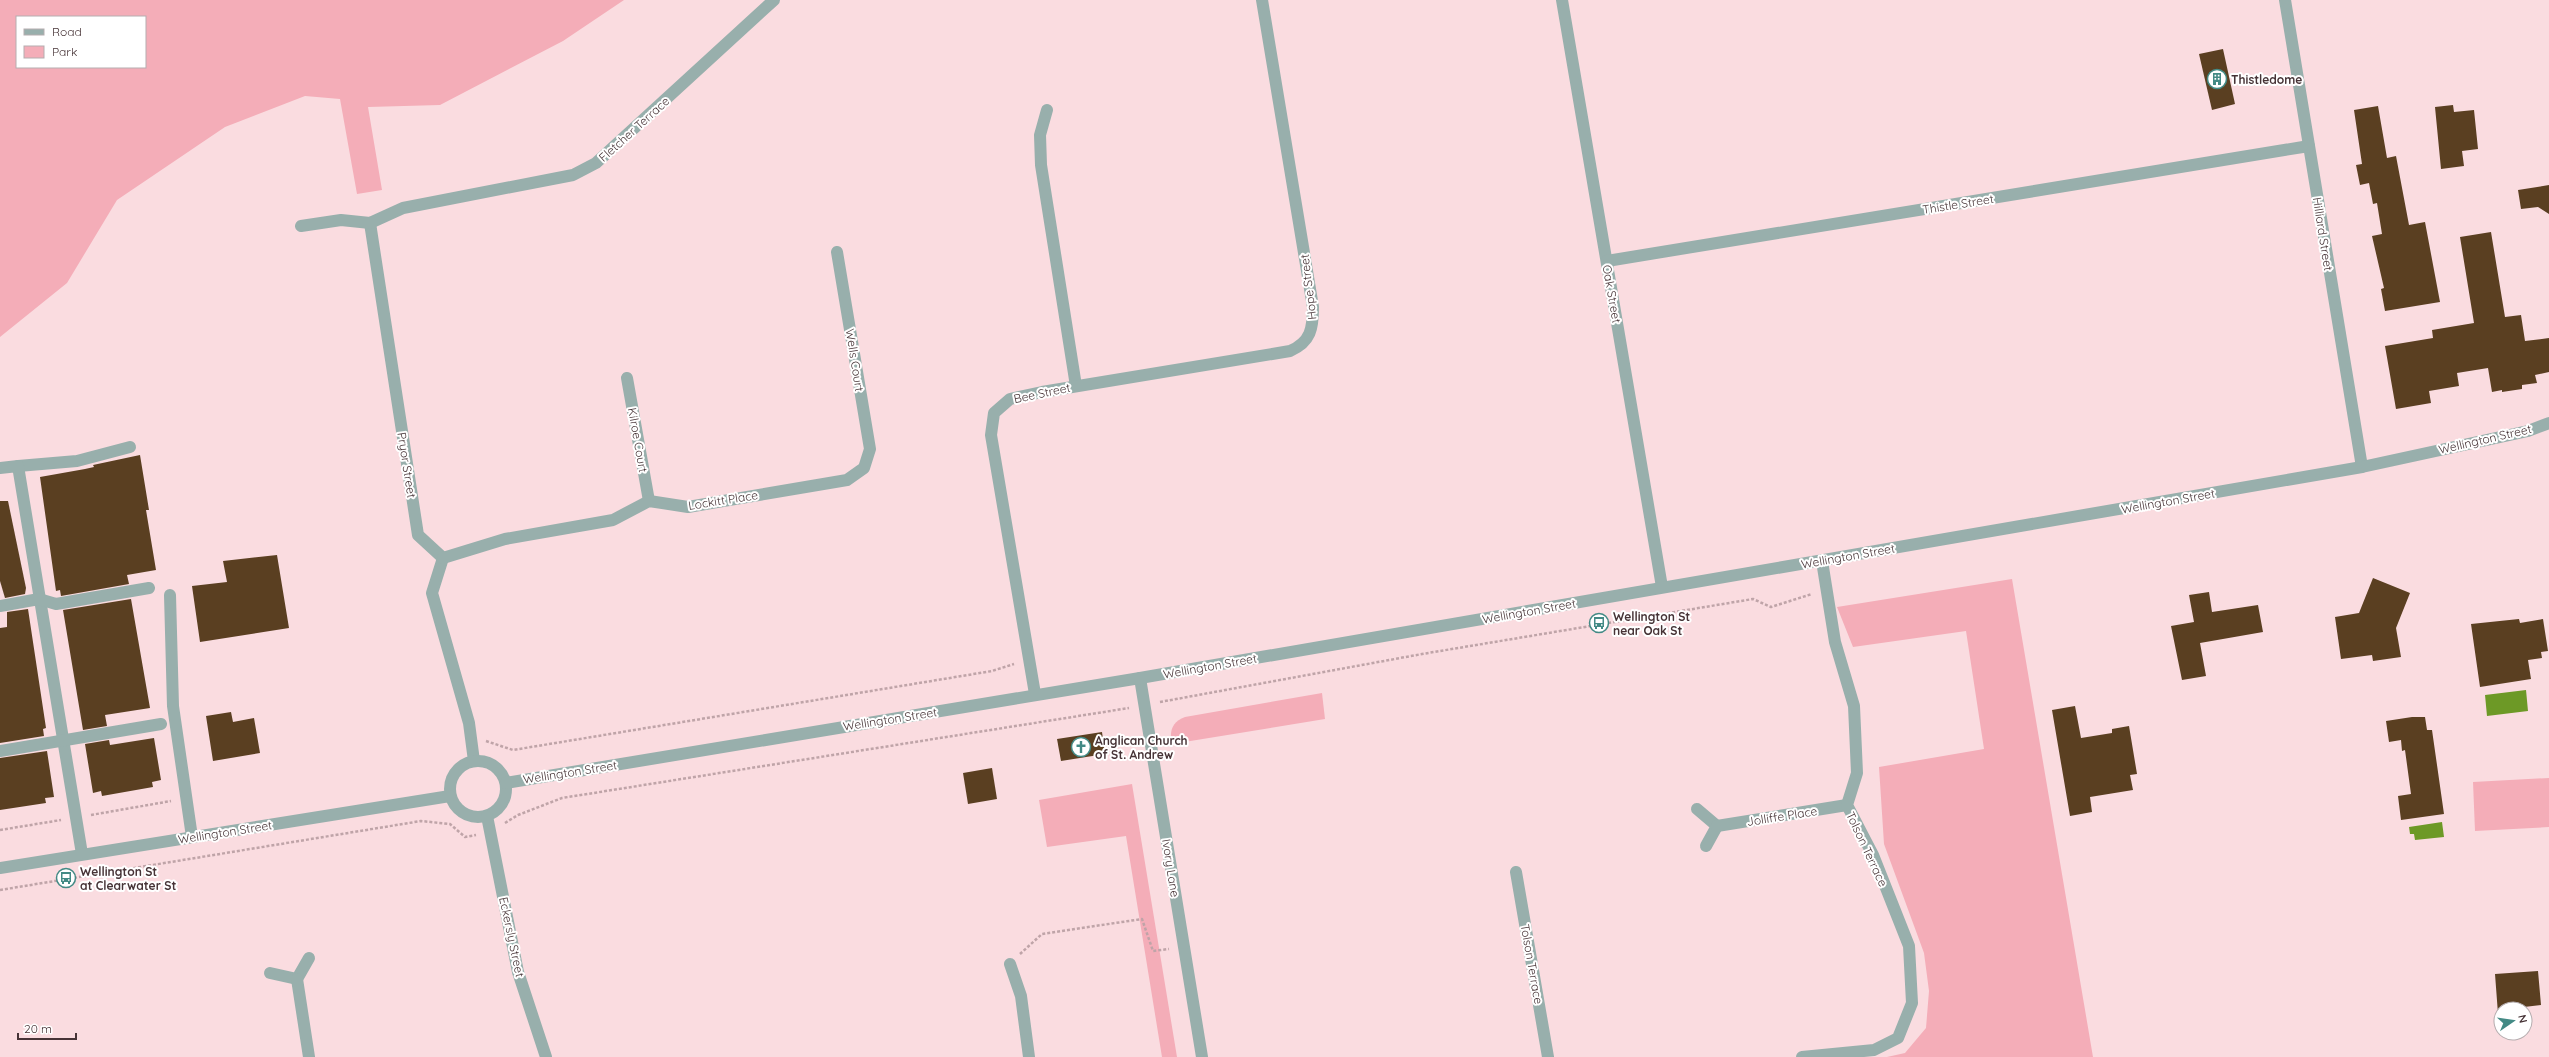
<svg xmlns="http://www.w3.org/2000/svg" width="2549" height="1057" viewBox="0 0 2549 1057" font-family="Quicksand,sans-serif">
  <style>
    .green { fill: #f4adb8; fill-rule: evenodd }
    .water { fill: #6d9926 }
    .building { fill: #5a3f21 }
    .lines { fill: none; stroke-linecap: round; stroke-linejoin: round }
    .path { stroke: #bfa4a8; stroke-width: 2.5; stroke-dasharray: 3 2; stroke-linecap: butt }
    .minor { stroke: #98afac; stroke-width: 12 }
    .labels { text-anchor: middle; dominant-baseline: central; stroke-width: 4; stroke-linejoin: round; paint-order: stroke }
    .poi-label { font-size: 12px; font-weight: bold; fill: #463336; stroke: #fff; text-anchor: start }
    .street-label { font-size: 12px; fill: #463336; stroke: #fff }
  </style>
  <rect width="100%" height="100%" fill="#fadce0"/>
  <!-- green -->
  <g class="green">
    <path d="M0,0H624L563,41L440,105L368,107L382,190L357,194L340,99L305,96L225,127L117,200L67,283L0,337ZM17,17H145V67H17Z"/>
    <path d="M2012,579L2093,1057H1887L1905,1053L1926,1028L1929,991L1924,953L1884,844L1879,767L1984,749L1966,631L1853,647L1837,607Z"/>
    <path d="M1322,693L1325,719L1172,744C1169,731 1172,722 1185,717Z"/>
    <path d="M2549,778V827L2475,831L2473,782Z"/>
    <path d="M1132,784L1177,1057H1162L1126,836L1047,847L1039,800Z"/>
  </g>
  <!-- water -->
  <g class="water">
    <path d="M2526,690L2528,711L2487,716L2485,695Z"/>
    <path d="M2442,822L2444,837L2415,840L2414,834H2410L2409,827Z"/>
  </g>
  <!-- building -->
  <g class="building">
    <path d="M2223,49L2235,104L2212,110L2199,54Z"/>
    <path d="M2453,105L2454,112L2474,110L2478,149L2462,151L2464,166L2441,169L2435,107Z"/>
    <path d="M2378,106L2387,158L2396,156L2409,225L2425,222L2440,302L2385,311L2381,289L2384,288L2372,236L2382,234L2377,203L2373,204L2369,183L2360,185L2356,165L2362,164L2354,110Z"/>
    <path d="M2549,185V214L2538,207L2521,209L2518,190Z"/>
    <path d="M2491,232L2505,317L2521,315L2525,341L2549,338V372L2535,375L2537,383L2522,385V389L2502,392V390L2492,392L2488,368L2457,373L2459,386L2429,391L2431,403L2396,409L2385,346L2433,338L2432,330L2474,323L2460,237Z"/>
    <path d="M140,455L149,510H146L156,570L127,575L129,584L61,596L60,590L56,591L40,477L85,469L94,467L93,465Z"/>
    <path d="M0,501H8L26,588L25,594L5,598L0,581Z"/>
    <path d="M277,555L289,628L200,642L192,586L227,582L223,561Z"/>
    <path d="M2373,578L2410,593L2396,628L2401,657L2373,661L2372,655L2341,659L2335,617L2359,613Z"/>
    <path d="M2209,592L2212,612L2258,605L2263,632L2200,643L2206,676L2182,680L2171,626L2194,622L2189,595Z"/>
    <path d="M131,599L150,708L105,715L107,726L83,730L63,610Z"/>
    <path d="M28,609L46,728L43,729L44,736L0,743V628L7,627V612Z"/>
    <path d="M2519,619L2520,623L2543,619L2548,651L2541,652L2542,658L2528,660L2531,679L2480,687L2471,624Z"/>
    <path d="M2075,706L2081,738L2112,733V729L2129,726L2137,774L2130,775L2133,790L2090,797L2092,812L2070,816L2052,710Z"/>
    <path d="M231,712L233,722L254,718L260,753L213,761L206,716Z"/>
    <path d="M2412,717H2425L2427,730H2432L2444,814L2401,820L2398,796L2411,794L2405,750L2402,751L2401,740L2389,742L2386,721Z"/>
    <path d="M1102,732L1105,754L1061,761L1057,739Z"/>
    <path d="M154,738L161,780L152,782L153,787L102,796L101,791L93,793L85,744L109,740L110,745Z"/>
    <path d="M47,751L54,797L45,798L46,803L0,810V758Z"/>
    <path d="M992,768L997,799L968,804L963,773Z"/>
    <path d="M2538,971L2541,1005L2524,1007V1009H2501V1026L2499,1027L2495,974Z"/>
  </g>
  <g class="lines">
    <!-- path -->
    <g class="path">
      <path d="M1160,702L1422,654L1753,599L1771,607L1812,594"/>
      <path d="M486,741L513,750L992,671L1014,664"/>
      <path d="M91,815L171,801"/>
      <path d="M505,823L518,815L562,798L1129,708"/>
      <path d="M0,830L61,820"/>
      <path d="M0,890L421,821L450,824L465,837L476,835"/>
      <path d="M1020,954L1042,934L1142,919L1153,951L1169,949"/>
    </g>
    <!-- minor -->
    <g class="minor">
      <path d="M1562,0L1662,587"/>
      <path d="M2285,0L2362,467"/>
      <path d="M1047,110L1040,135L1041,165L1076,386"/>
      <path d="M370,223L418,535L443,558L432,593L469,723L474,761"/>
      <path d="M301,226L341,220L370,223L403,208L573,175L596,163L774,0"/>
      <path d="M1607,261L2309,146"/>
      <path d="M627,378L649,501"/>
      <path d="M18,466L77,461L130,447"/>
      <path d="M0,468L18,466L82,854"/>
      <path d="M443,558L505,539L613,520L649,501L688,507L847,480L864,468L870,449L837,252"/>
      <path d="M170,595L173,706L192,837"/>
      <path d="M0,606L39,599L56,604L149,588"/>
      <path d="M1140,678L1202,1057"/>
      <path d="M1035,694L991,435L994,413L1010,399L1042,392L1290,351C1311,342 1313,328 1313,307L1262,0"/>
      <path d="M0,751L161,724"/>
      <circle cx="478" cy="789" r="28"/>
      <path d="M506,783L1140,678L2362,467L2528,431L2549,423"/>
      <path d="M1697,809L1717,826L1706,846"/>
      <path d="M487,816L518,972L546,1057"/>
      <path d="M1717,826L1847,805"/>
      <path d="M0,868L450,796"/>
      <path d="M1516,872L1548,1057"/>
      <path d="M1010,964L1021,996L1029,1057"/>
      <path d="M270,973L297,979L309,958"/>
      <path d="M297,979L309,1057"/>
      <path d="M1802,1057L1874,1050L1898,1038L1912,1003L1909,946L1873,855L1847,805L1857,773L1854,706L1835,642L1822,561"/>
    </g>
  </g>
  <!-- icons -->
  <defs>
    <g id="building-ring" transform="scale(1)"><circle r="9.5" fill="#fff" stroke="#438a85" stroke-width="1.5"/><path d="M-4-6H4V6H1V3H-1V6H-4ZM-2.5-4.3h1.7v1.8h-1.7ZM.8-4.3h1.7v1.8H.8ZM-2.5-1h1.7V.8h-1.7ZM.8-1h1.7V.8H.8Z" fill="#438a85"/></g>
    <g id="bus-ring" transform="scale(1)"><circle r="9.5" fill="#fff" stroke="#438a85" stroke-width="1.5"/><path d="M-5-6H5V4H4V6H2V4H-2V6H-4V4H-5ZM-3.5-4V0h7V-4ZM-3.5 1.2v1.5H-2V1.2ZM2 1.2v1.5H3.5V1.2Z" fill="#438a85"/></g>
    <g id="church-ring" transform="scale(1)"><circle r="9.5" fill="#fff" stroke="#438a85" stroke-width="1.5"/><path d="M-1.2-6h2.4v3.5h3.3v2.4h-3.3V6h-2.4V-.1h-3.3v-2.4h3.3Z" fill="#438a85"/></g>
  </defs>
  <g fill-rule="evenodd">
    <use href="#building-ring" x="2217" y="79"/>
    <use href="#bus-ring" x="1599" y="623"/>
    <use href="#church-ring" x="1081" y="747"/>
    <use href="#bus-ring" x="66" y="878"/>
  </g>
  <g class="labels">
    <!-- poi labels -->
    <g class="poi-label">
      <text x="2231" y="79">Thistledome</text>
      <text x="1613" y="616">Wellington St<tspan x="1613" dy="14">near Oak St</tspan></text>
      <text x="1095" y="740">Anglican Church<tspan x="1095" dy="14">of St. Andrew</tspan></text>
      <text x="80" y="871">Wellington St<tspan x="80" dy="14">at Clearwater St</tspan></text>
    </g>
    <!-- street labels -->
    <g class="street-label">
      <text transform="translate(634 129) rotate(-42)">Fletcher Terrace</text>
      <text transform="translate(1958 204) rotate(-9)">Thistle Street</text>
      <text transform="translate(2323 234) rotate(81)">Hilliard Street</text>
      <text transform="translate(1308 287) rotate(-97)">Hope Street</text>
      <text transform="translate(1612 294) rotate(80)">Oak Street</text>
      <text transform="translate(855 360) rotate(81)">Wells Court</text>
      <text transform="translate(1042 393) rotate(-12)">Bee Street</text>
      <text transform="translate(2485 439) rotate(-13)">Wellington Street</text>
      <text transform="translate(638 440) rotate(80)">Kilroe Court</text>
      <text transform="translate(407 465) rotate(81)">Pryor Street</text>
      <text transform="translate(723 500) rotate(-9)">Lockitt Place</text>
      <text transform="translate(2168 501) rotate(-10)">Wellington Street</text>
      <text transform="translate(1848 556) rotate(-10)">Wellington Street</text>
      <text transform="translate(1529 611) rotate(-10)">Wellington Street</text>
      <text transform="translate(1210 666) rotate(-10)">Wellington Street</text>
      <text transform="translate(890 719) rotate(-9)">Wellington Street</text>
      <text transform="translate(570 772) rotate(-9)">Wellington Street</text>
      <text transform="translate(1782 816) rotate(-9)">Jolliffe Place</text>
      <text transform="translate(225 832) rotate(-9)">Wellington Street</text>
      <text transform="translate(1867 849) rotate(65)">Tolson Terrace</text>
      <text transform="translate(1171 868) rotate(81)">Ivory Lane</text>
      <text transform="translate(512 937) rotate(78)">Eckersly Street</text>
      <text transform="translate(1532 964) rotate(80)">Tolson Terrace</text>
    </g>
  </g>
  <!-- legend -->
  <rect x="16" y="16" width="130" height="52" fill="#ffffff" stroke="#b5adaf"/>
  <rect x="24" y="29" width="20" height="6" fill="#98afac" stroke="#b5adaf"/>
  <text x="52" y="36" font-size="12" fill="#463336">Road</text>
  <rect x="24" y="46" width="20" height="12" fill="#f4adb8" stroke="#b5adaf"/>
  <text x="52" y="56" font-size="12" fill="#463336">Park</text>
  <!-- north arrow -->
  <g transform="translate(2513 1021) rotate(77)"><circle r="19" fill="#ffffff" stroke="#b5adaf"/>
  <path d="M0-3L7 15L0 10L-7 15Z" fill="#438a85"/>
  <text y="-6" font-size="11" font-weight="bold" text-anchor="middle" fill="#463336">N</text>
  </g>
  <!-- scale -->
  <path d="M18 1033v6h58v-6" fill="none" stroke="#463336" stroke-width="2"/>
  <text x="24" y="1033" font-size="12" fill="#463336" stroke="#ffffff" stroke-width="3" paint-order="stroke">20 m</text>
</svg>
